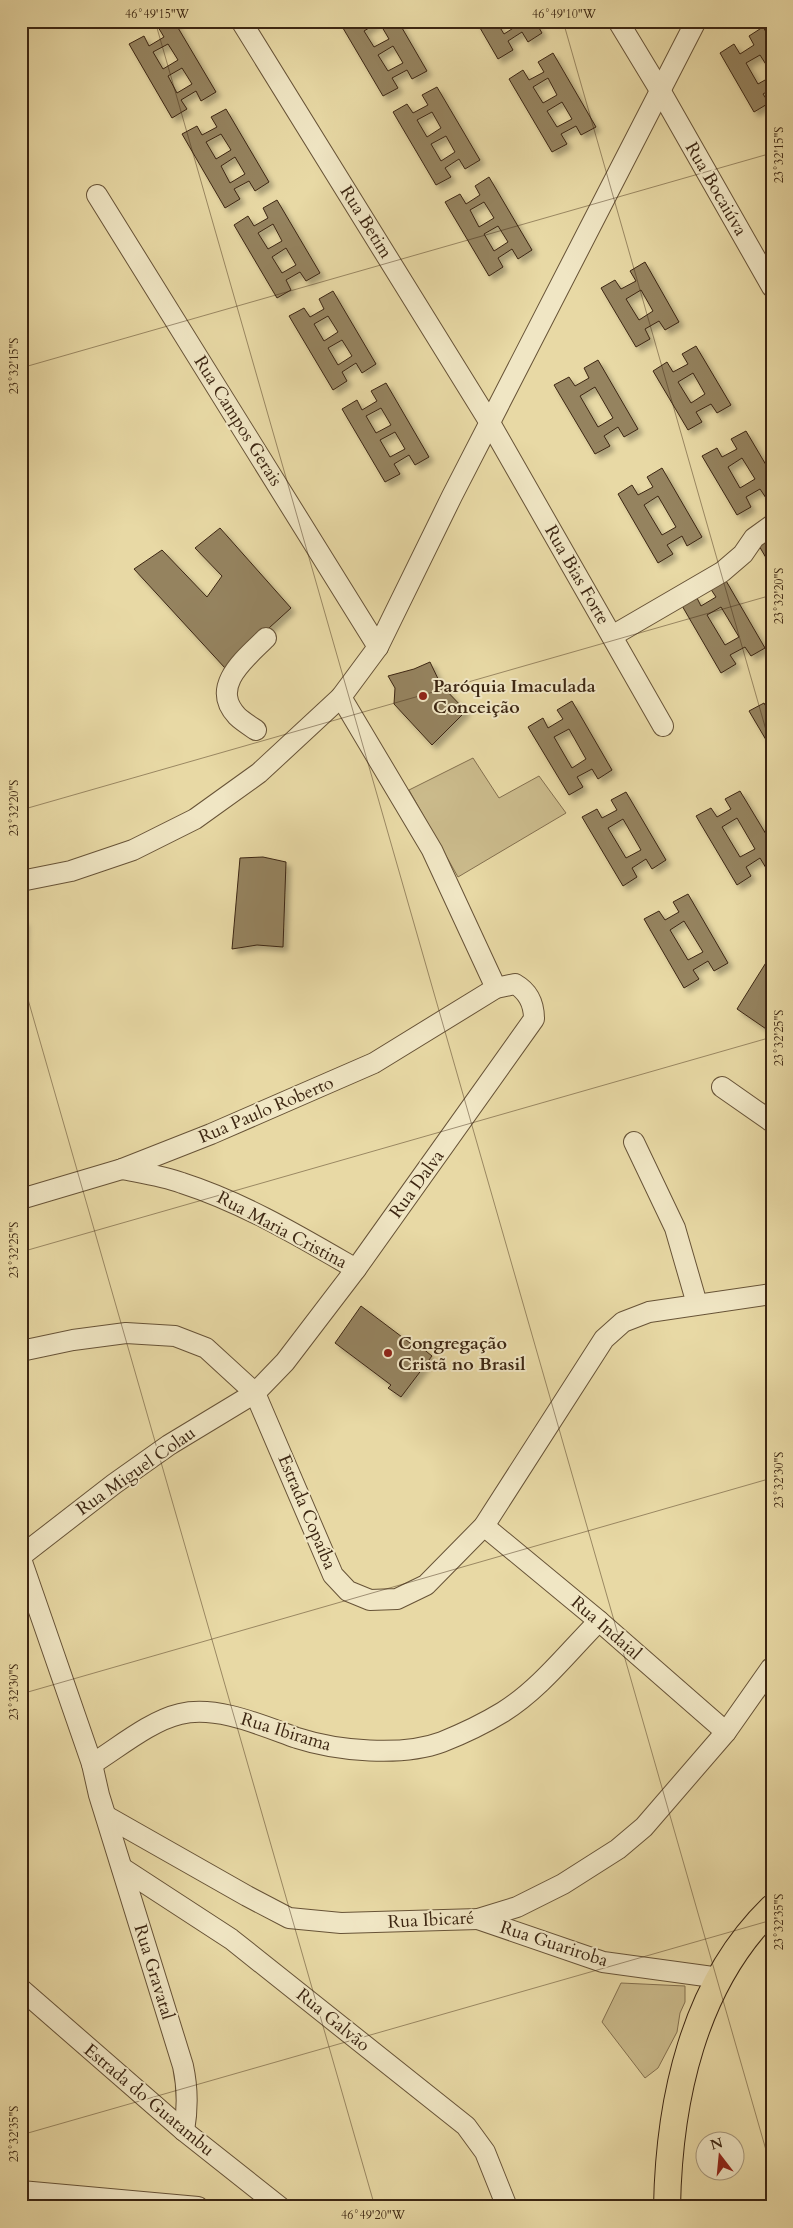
<svg xmlns="http://www.w3.org/2000/svg" width="793" height="2228" viewBox="0 0 793 2228" font-family="Cardo,serif">
  <style>
    .green { fill: #cbbb8c; stroke: #84704f }
    .building { fill: #95835e; stroke: #3c2612; fill-rule: evenodd; filter: url(#shadow) }
    .lines { fill: none; stroke-linecap: round; stroke-linejoin: round }
    .minor-casing { stroke: #675337; stroke-width: 22 }
    .major-casing { stroke: #3c2612; stroke-width: 28 }
    .minor { stroke: #f0e6c4; stroke-width: 20 }
    .major { stroke: #e8d9a5; stroke-width: 26 }
    .ticks { fill: none; stroke: #3c2612; stroke-width: 1; stroke-opacity: 0.45 }
    .poi-dot { fill: #8f2418; stroke: #f0e6c4; stroke-width: 2 }
    .labels { text-anchor: middle; dominant-baseline: central; stroke-width: 4; stroke-linejoin: round; paint-order: stroke }
    .street-label { font-size: 18px; fill: #3c2612; stroke: #f0e6c4 }
    .poi-label { font-size: 18px; font-weight: bold; fill: #3c2612; stroke: #f0e6c4; text-anchor: start }
    .neatline { fill: none; stroke: #3c2612; stroke-width: 2 }
    .ticks-label { font-size: 12px; text-anchor: middle; fill: #3c2612 }
  </style>
  <defs>
    <filter id="shadow"><feDropShadow dx="4.5" dy="4.5" stdDeviation="2.5" flood-color="#0004"/></filter>
  </defs>
  <rect width="100%" height="100%" fill="#e8d9a5"/>
  <filter id="stains"><feTurbulence type="fractalNoise" baseFrequency=".004" numOctaves="4"/><feColorMatrix values="0 0 0 0 .2 0 0 0 0 .09 0 0 0 0 .02 0 0 0 .5 -.17"/></filter>
  <radialGradient id="worn" r=".72"><stop offset=".6" stop-color="#630" stop-opacity="0"/><stop offset="1" stop-color="#630" stop-opacity=".3"/></radialGradient>
  <!-- green -->
  <g class="green">
    <path d="M473,758L499,798L539,776L566,813L458,877L409,790Z"/>
    <path d="M621,1983L685,1986V2002L680,2013L677,2032L658,2068L645,2078L602,2022Z"/>
  </g>
  <!-- building -->
  <g class="building">
    <path d="M169,21H174L216,92L201,101L196,91L181,100L187,109L172,118L129,44L144,36L149,46L164,37L158,27ZM168,44L178,60L163,69L153,52ZM182,68L192,84L177,93L168,76Z"/>
    <path d="M343,21H359L361,24L365,21H398L427,71L412,79L407,70L392,78L398,88L383,96L340,23ZM379,22L389,39L374,47L364,31ZM393,46L403,63L388,71L378,55Z"/>
    <path d="M476,21H496L504,34L518,25L515,21H535L542,33L528,42L522,32L508,41L513,50L498,59Z"/>
    <path d="M763,27L772,42V74L760,55L746,63L758,84L772,76V89L763,94L769,103L754,112L720,53L734,44L740,54L754,45L749,36Z"/>
    <path d="M553,53L596,127L581,135L576,126L561,134L567,144L552,152L509,79L523,70L529,80L544,72L538,62ZM548,78L557,95L543,103L533,87ZM562,102L572,119L557,127L547,111Z"/>
    <path d="M437,87L480,160L465,169L459,159L445,168L451,177L436,185L393,112L407,104L413,113L428,105L422,95ZM432,112L441,128L427,137L417,120ZM446,136L455,152L441,161L431,144Z"/>
    <path d="M226,109L269,182L255,191L249,181L234,189L240,199L225,208L182,134L197,126L202,135L217,127L211,117ZM221,134L231,150L216,159L206,142ZM235,157L245,174L230,183L221,166Z"/>
    <path d="M489,177L532,250L518,259L512,249L498,258L503,267L489,276L445,202L460,194L466,204L480,195L475,186ZM484,202L494,218L479,227L470,210ZM498,226L508,242L494,251L484,234Z"/>
    <path d="M277,200L320,273L306,281L300,272L286,280L291,290L277,298L234,225L248,216L254,226L268,218L263,208ZM273,224L282,241L268,249L258,233ZM286,248L296,265L282,273L272,257Z"/>
    <path d="M645,262L679,322L665,330L659,321L645,329L650,339L636,347L601,288L615,280L621,289L636,281L630,271ZM641,290L653,311L639,320L626,299Z"/>
    <path d="M333,291L376,364L362,373L356,363L342,372L347,381L333,390L289,316L304,308L310,317L324,309L319,299ZM328,316L338,332L324,341L314,324ZM342,340L352,356L338,365L328,348Z"/>
    <path d="M696,346L731,405L717,413L711,404L696,412L702,422L688,430L653,371L667,362L673,372L688,364L682,354ZM693,373L705,394L691,403L678,382Z"/>
    <path d="M598,360L638,429L624,437L618,427L604,436L610,446L595,454L554,385L569,377L575,386L589,378L584,368ZM595,387L613,418L598,427L580,396Z"/>
    <path d="M386,383L429,457L415,465L409,455L394,464L400,474L385,482L342,409L357,400L362,410L377,401L371,391ZM381,408L391,425L376,433L366,416ZM395,432L405,449L390,457L380,440Z"/>
    <path d="M746,431L772,475V495L766,498L760,489L746,497L751,507L737,515L702,456L717,448L722,457L737,449L731,439ZM742,458L755,479L740,488L728,467Z"/>
    <path d="M662,468L702,537L687,546L682,536L667,545L673,554L658,563L618,494L632,485L638,495L653,487L647,477ZM658,496L676,527L662,535L644,505Z"/>
    <path d="M220,528L291,608L225,668L134,569L162,550L207,597L222,576L195,548Z"/>
    <path d="M772,535V568L755,539Z"/>
    <path d="M725,579L765,648L751,656L745,647L730,655L736,664L721,673L681,604L696,596L701,606L716,597L710,588ZM721,607L739,637L725,645L707,615Z"/>
    <path d="M430,662L441,685L466,711L432,745L394,704L395,688L388,676L414,669Z"/>
    <path d="M572,701L612,770L598,779L592,769L577,777L583,787L569,795L528,727L543,718L548,728L563,719L557,710ZM569,729L586,759L572,768L554,737Z"/>
    <path d="M764,703L769,712L772,711V750L749,711Z"/>
    <path d="M740,791L772,844V864L766,868L760,858L746,867L751,876L737,885L696,816L711,808L717,817L731,809L725,799ZM737,818L755,849L740,857L722,827Z"/>
    <path d="M626,792L666,860L652,869L646,859L632,868L637,877L623,886L582,817L597,809L602,818L617,810L611,800ZM623,819L641,850L626,858L608,828Z"/>
    <path d="M263,857L286,862L283,947L257,945L232,949L240,858Z"/>
    <path d="M688,894L728,963L714,971L708,961L693,970L699,979L684,988L644,919L659,911L665,920L679,912L673,902ZM684,921L703,952L688,960L670,930Z"/>
    <path d="M21,921H24L21,1003Z"/>
    <path d="M772,953V1033L737,1009Z"/>
    <path d="M361,1306L418,1349L421,1347L432,1356L401,1397L388,1388L391,1385L335,1343Z"/>
  </g>
  <g class="lines">
    <!-- minor casing -->
    <g class="minor-casing">
      <g id="minor">
        <path d="M241,21L490,423L663,726"/>
        <path d="M618,21L661,92L772,287"/>
        <path d="M97,195L378,647"/>
        <path d="M612,636L722,572L743,554L754,538L772,525"/>
        <path d="M341,697L432,850L496,988"/>
        <path d="M256,730C250,726 242,721 237,716C209,686 246,658 266,638"/>
        <path d="M21,881L71,871L133,850L195,819L259,773L341,697L378,647L452,496L696,21"/>
        <path d="M722,1087L772,1122"/>
        <path d="M634,1142L675,1228L697,1304"/>
        <path d="M122,1169C142,1173 163,1176 182,1183C244,1203 299,1236 356,1269"/>
        <path d="M21,1199L122,1169L211,1134L374,1063L496,988L515,984C529,992 534,1004 534,1019L356,1269L285,1362L255,1393L169,1445L114,1484L21,1556"/>
        <path d="M21,1351L73,1340L126,1333L175,1336L206,1348L255,1393L333,1575L348,1591L370,1600L397,1599L426,1585L484,1526L604,1339L623,1322L649,1312L772,1294"/>
        <path d="M484,1526L599,1621L726,1732"/>
        <path d="M21,1559L92,1764L99,1795L183,2066C188,2089 188,2108 184,2131"/>
        <path d="M92,1764C118,1748 150,1721 180,1714C217,1705 263,1726 297,1738C337,1751 402,1757 442,1742C462,1734 485,1723 503,1712C540,1689 569,1651 599,1621"/>
        <path d="M106,1816L247,1896L289,1918L341,1923L478,1919L517,1907L563,1884L618,1849L644,1827L726,1732L771,1668"/>
        <path d="M122,1868L231,1939L466,2126L485,2152L507,2207"/>
        <path d="M478,1919L603,1962L720,1978"/>
        <path d="M21,1989L184,2131L280,2207"/>
        <path d="M21,2191L198,2207"/>
      </g>
    </g>
    <!-- major casing -->
    <g class="major-casing">
      <path id="major" d="M667,2207C669,2101 693,1985 772,1908"/>
    </g>
    <!-- minor -->
    <use href="#minor" class="minor"/>
    <!-- major -->
    <use href="#major" class="major"/>
  </g>
  <!-- ticks -->
  <path class="ticks" d="M155,21L772,2171M563,21L772,751M21,368L772,153M21,810L772,595M21,975L375,2207M21,1252L772,1037M21,1694L772,1478M21,2135L772,1920"/>
  <!-- markers -->
  <g class="poi-dot">
    <circle cx="423" cy="696" r="5"/>
    <circle cx="388" cy="1353" r="5"/>
  </g>
  <g class="labels">
    <!-- street labels -->
    <g class="street-label">
      <text transform="translate(716 189) rotate(60)">Rua Bocaiúva</text>
      <text transform="translate(366 222) rotate(58)">Rua Betim</text>
      <text transform="translate(238 421) rotate(58)">Rua Campos Gerais</text>
      <text transform="translate(577 575) rotate(60)">Rua Bias Forte</text>
      <text transform="translate(266 1110) rotate(-23)">Rua Paulo Roberto</text>
      <text transform="translate(417 1184) rotate(-54)">Rua Dalva</text>
      <text transform="translate(282 1230) rotate(28)">Rua Maria Cristina</text>
      <text transform="translate(136 1471) rotate(-35)">Rua Miguel Colau</text>
      <text transform="translate(307 1512) rotate(67)">Estrada Copaíba</text>
      <text transform="translate(606 1628) rotate(41)">Rua Indaial</text>
      <text transform="translate(286 1732) rotate(17)">Rua Ibirama</text>
      <text transform="translate(431 1920) rotate(-3)">Rua Ibicaré</text>
      <text transform="translate(554 1944) rotate(18)">Rua Guariroba</text>
      <text transform="translate(154 1972) rotate(73)">Rua Gravatal</text>
      <text transform="translate(333 2020) rotate(39)">Rua Galvão</text>
      <text transform="translate(149 2100) rotate(40)">Estrada do Guatambu</text>
    </g>
    <!-- poi labels -->
    <g class="poi-label">
      <text x="433" y="686">Paróquia Imaculada<tspan x="433" dy="21">Conceição</tspan></text>
      <text x="398" y="1343">Congregação<tspan x="398" dy="21">Cristã no Brasil</tspan></text>
    </g>
  </g>
  <!-- margin -->
  <rect width="793" height="2228" fill="none" stroke="#e8d9a5" stroke-width="55"/>
  <!-- north arrow -->
  <g transform="translate(720 2156) rotate(344)"><circle r="24" fill="#f0e6c4" stroke="#a8997d"/>
  <path d="M0-4L9 19L0 12L-9 19Z" fill="#8f2418"/>
  <text y="-8" font-size="14" font-weight="bold" text-anchor="middle" fill="#3c2612">N</text>
  </g>
  <rect x="28" y="28" width="738" height="2172" class="neatline"/>
  <g class="ticks-label">
    <text x="157" y="18">46°49'15"W</text>
    <text x="564" y="18">46°49'10"W</text>
    <text transform="translate(779 155) rotate(-90)" y="4">23°32'15"S</text>
    <text transform="translate(14 366) rotate(-90)" y="4">23°32'15"S</text>
    <text transform="translate(779 596) rotate(-90)" y="4">23°32'20"S</text>
    <text transform="translate(14 808) rotate(-90)" y="4">23°32'20"S</text>
    <text transform="translate(779 1038) rotate(-90)" y="4">23°32'25"S</text>
    <text transform="translate(14 1250) rotate(-90)" y="4">23°32'25"S</text>
    <text transform="translate(779 1480) rotate(-90)" y="4">23°32'30"S</text>
    <text transform="translate(14 1692) rotate(-90)" y="4">23°32'30"S</text>
    <text transform="translate(779 1922) rotate(-90)" y="4">23°32'35"S</text>
    <text transform="translate(14 2134) rotate(-90)" y="4">23°32'35"S</text>
    <text x="373" y="2219">46°49'20"W</text>
  </g>
  <rect width="100%" height="100%" filter="url(#stains)"/>
  <rect width="100%" height="100%" fill="url(#worn)"/>
</svg>
